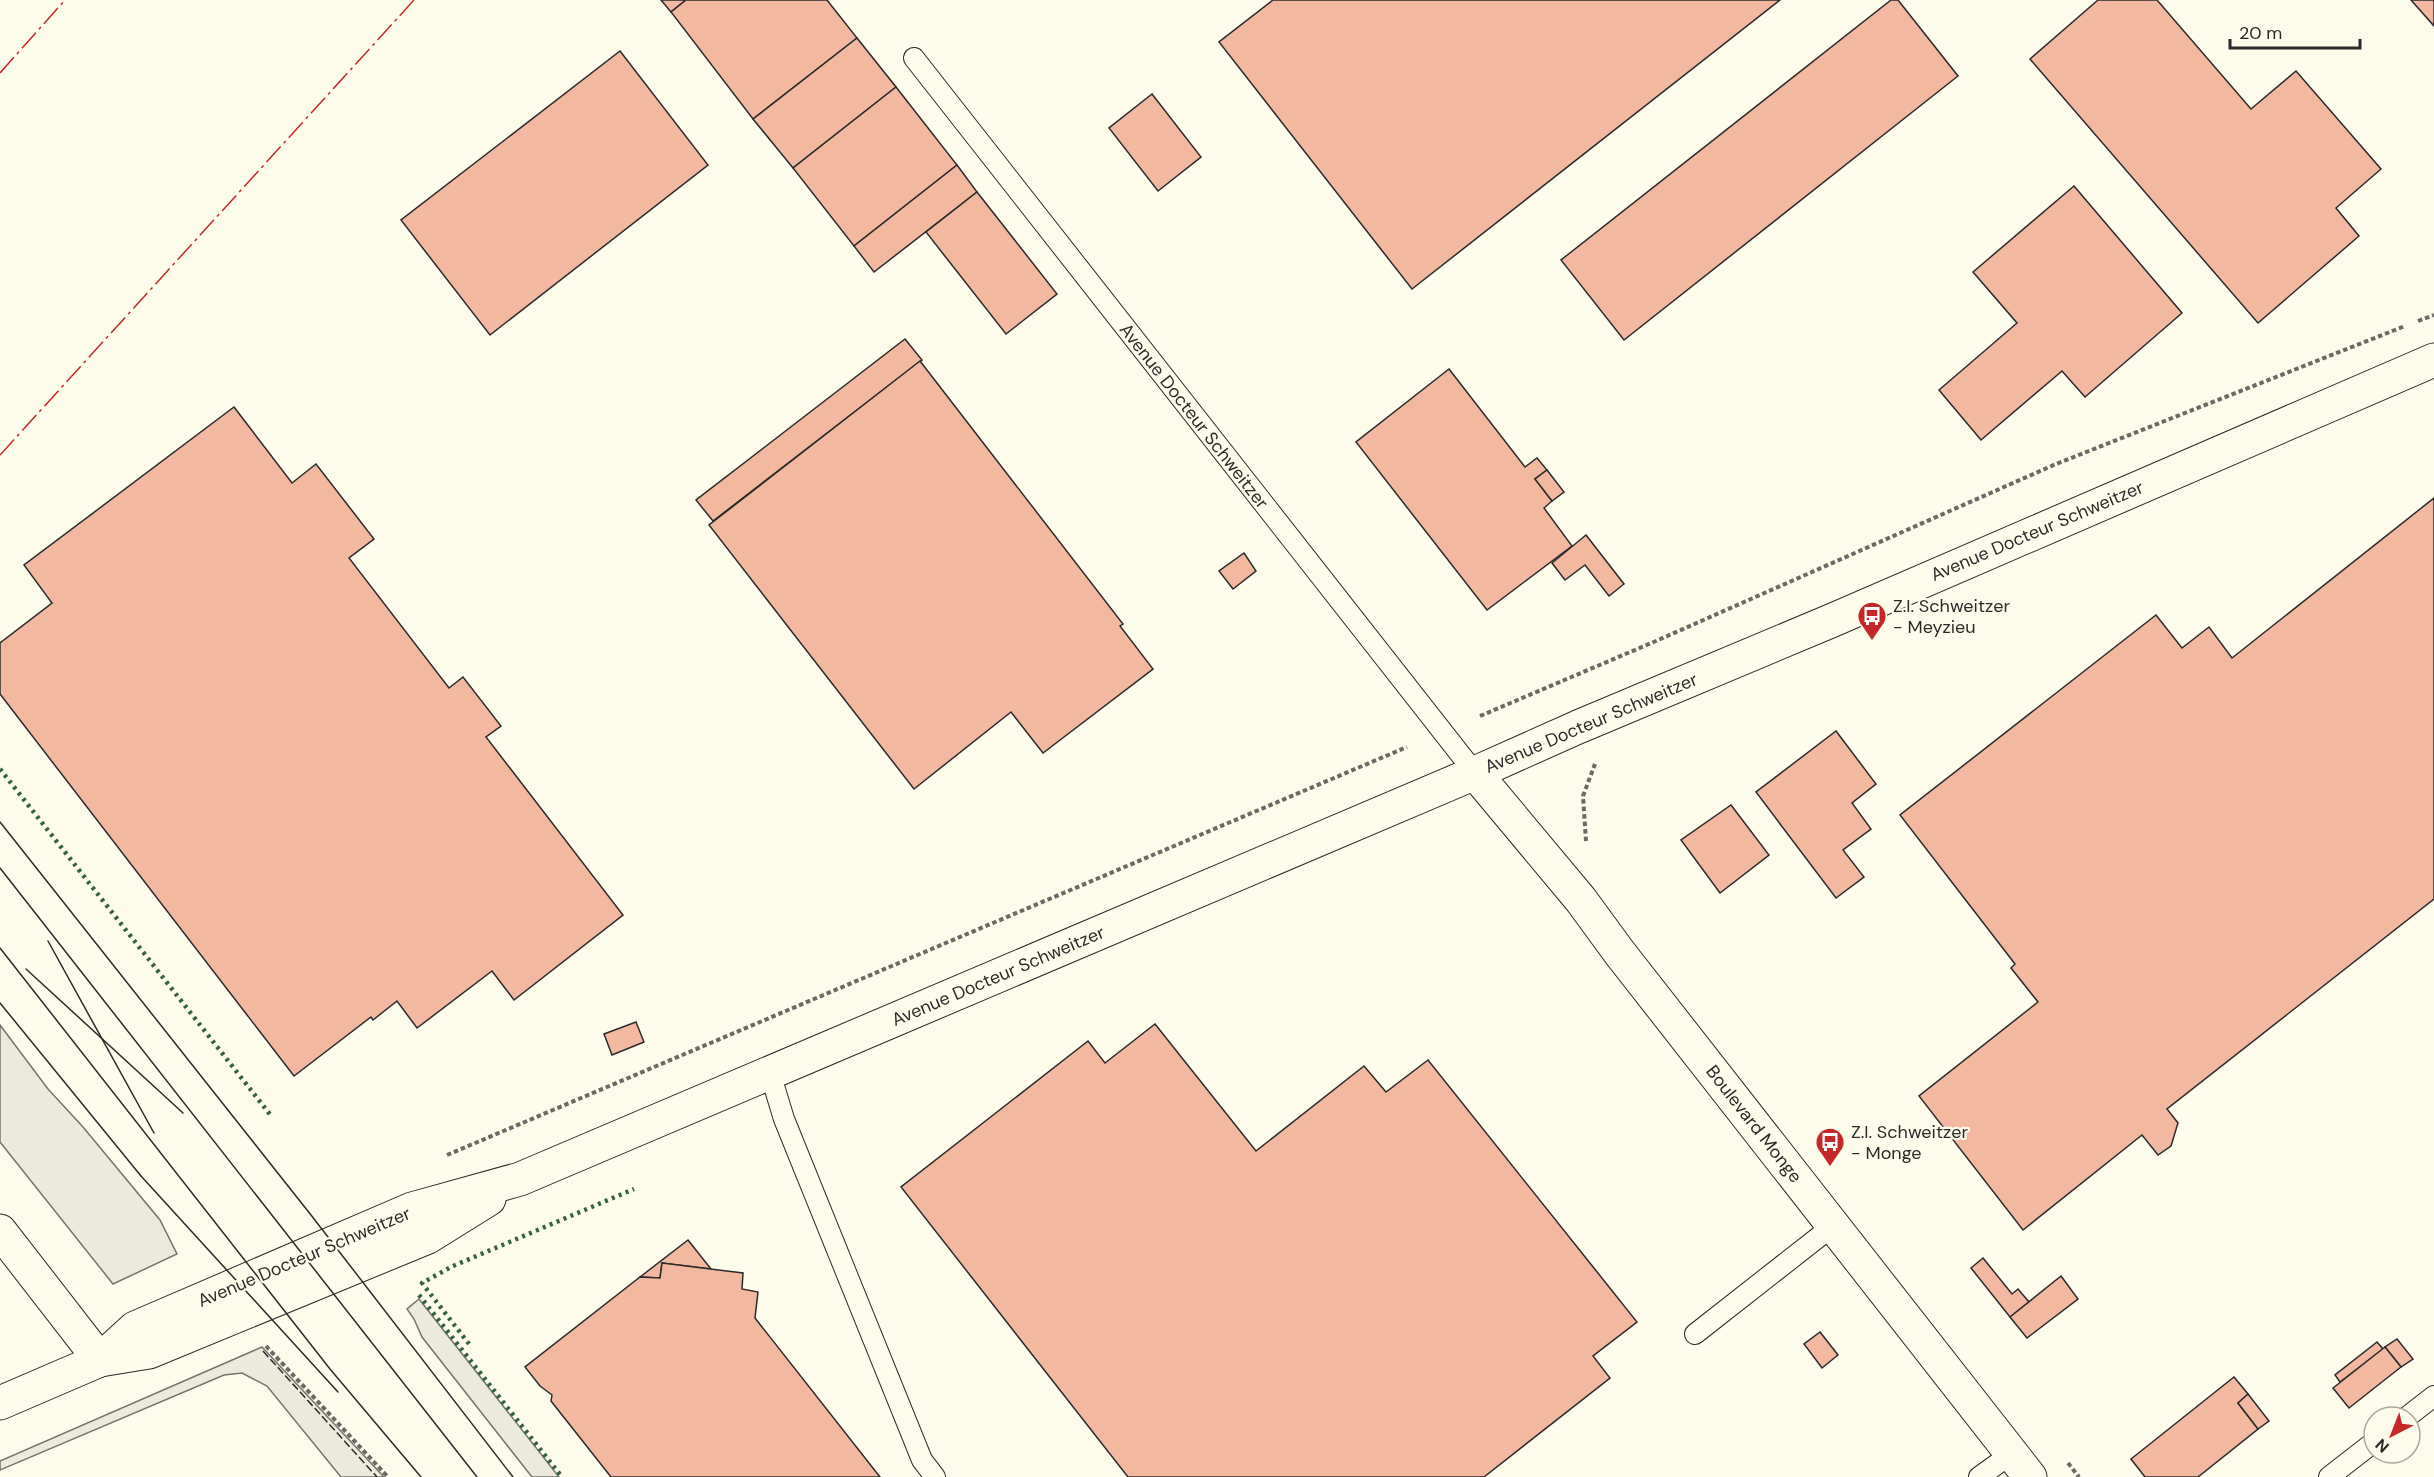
<svg xmlns="http://www.w3.org/2000/svg" width="2434" height="1477" viewBox="0 0 2434 1477" font-family="'DM Sans',sans-serif">
  <style>
    .green { fill: #ecebdb; stroke: #74746e; stroke-width: 1.5 }
    .building { fill: #f2b8a0; stroke: #2b2b2b; stroke-width: 1.5 }
    .lines { fill: none; stroke-linecap: round; stroke-linejoin: round }
    .service-casing { stroke: #2b2b2b; stroke-width: 22 }
    .minor-casing { stroke: #2b2b2b; stroke-width: 35 }
    .path { stroke: #6a6964; stroke-width: 4; stroke-dasharray: 4.5 3; stroke-linecap: butt }
    .service { stroke: #fdfbea; stroke-width: 20 }
    .minor { stroke: #fdfbea; stroke-width: 33 }
    .tram { stroke: #2b2b2b; stroke-width: 1.5 }
    .hedge { stroke: #34623c; stroke-width: 4.5; stroke-dasharray: 3 4.5; stroke-linecap: butt }
    .fence { stroke: #2b2b2b; stroke-width: 1.5; stroke-dasharray: 8 3; stroke-linecap: butt }
    .power { stroke: #c62828; stroke-width: 1.5; stroke-dasharray: 21 4.5 3 4.5; stroke-linecap: butt }
    .labels { text-anchor: middle; dominant-baseline: central; stroke-width: 4.5; stroke-linejoin: round; paint-order: stroke }
    .street-label { font-size: 18px; fill: #2b2b2b; stroke: #fdfbea }
    .poi-label { font-size: 18px; fill: #2b2b2b; stroke: #fdfbea; text-anchor: start }
  </style>
  <rect width="100%" height="100%" fill="#fdfbea"/>
  <!-- green -->
  <g class="green">
    <path d="M0,1025L48,1089L83,1127L160,1220L177,1254L113,1284L0,1142Z"/>
    <path d="M419,1299L559,1477H532L422,1337L414,1319L407,1309Z"/>
    <path d="M262,1347L384,1477H341L267,1386L242,1373L224,1375L0,1470V1461Z"/>
  </g>
  <!-- building -->
  <g class="building">
    <path d="M661,0H686L671,12Z"/>
    <path d="M686,0H827L857,38L753,119L671,12Z"/>
    <path d="M1273,0H1780L1412,289L1219,42Z"/>
    <path d="M1891,0H1898L1958,76L1624,340L1561,260Z"/>
    <path d="M2098,0H2157L2251,109L2296,71L2381,169L2336,208L2359,236L2258,323L2030,59Z"/>
    <path d="M2411,0H2434V26Z"/>
    <path d="M857,38L896,87L793,168L753,119Z"/>
    <path d="M620,51L708,165L490,335L401,220Z"/>
    <path d="M896,87L957,165L854,246L793,168Z"/>
    <path d="M1152,94L1201,157L1158,191L1109,128Z"/>
    <path d="M957,165L977,192L874,272L854,246Z"/>
    <path d="M2074,186L2182,313L2085,397L2062,371L1981,440L1939,390L2017,323L1973,272Z"/>
    <path d="M977,192L1057,294L1006,334L926,232Z"/>
    <path d="M905,339L922,360L713,521L696,500Z"/>
    <path d="M920,361L1123,624L1120,626L1153,669L1043,753L1011,712L914,789L709,525Z"/>
    <path d="M1449,369L1525,467L1537,458L1547,470L1535,479L1552,501L1544,508L1572,546L1487,610L1356,442Z"/>
    <path d="M234,407L292,483L316,464L374,539L349,558L449,688L463,677L501,726L486,737L623,915L514,1000L492,971L417,1028L397,1001L373,1020L371,1017L294,1076L0,694V643L52,603L24,565Z"/>
    <path d="M1547,470L1564,492L1552,501L1535,479Z"/>
    <path d="M2434,498V899L2167,1109L2178,1123L2171,1146L2158,1155L2142,1135L2023,1230L1919,1096L2038,1002L2011,968L2015,964L1900,815L2156,615L2182,648L2209,627L2232,658Z"/>
    <path d="M1586,535L1624,584L1609,596L1585,565L1565,580L1552,563Z"/>
    <path d="M1244,553L1256,571L1233,589L1219,571Z"/>
    <path d="M1836,731L1876,784L1852,803L1871,829L1843,850L1864,877L1836,898L1756,792Z"/>
    <path d="M1731,805L1769,855L1720,893L1681,840Z"/>
    <path d="M636,1022L644,1042L612,1055L604,1034Z"/>
    <path d="M1155,1024L1256,1151L1364,1066L1386,1092L1428,1060L1637,1322L1593,1356L1610,1378L1484,1477H1128L901,1187L1088,1041L1105,1063Z"/>
    <path d="M688,1240L711,1269L662,1263L660,1278L640,1277Z"/>
    <path d="M1983,1258L2012,1294L2018,1289L2029,1302L2010,1317L1971,1268Z"/>
    <path d="M662,1263L743,1273L742,1289L758,1292L755,1318L880,1477H611L551,1401L552,1395L540,1386L525,1367L640,1277L660,1278Z"/>
    <path d="M2061,1276L2078,1299L2027,1338L2010,1317Z"/>
    <path d="M1820,1332L1838,1355L1822,1368L1804,1344Z"/>
    <path d="M2397,1339L2413,1359L2401,1367L2385,1347Z"/>
    <path d="M2377,1342L2383,1349L2340,1382L2335,1375Z"/>
    <path d="M2385,1347L2401,1367L2349,1408L2333,1388Z"/>
    <path d="M2234,1377L2248,1394L2238,1403L2258,1429L2198,1477H2145L2131,1459Z"/>
    <path d="M2248,1394L2269,1421L2258,1429L2238,1403Z"/>
  </g>
  <g class="lines">
    <!-- service casing -->
    <g class="service-casing">
      <g id="service">
        <path d="M914,58L1475,773"/>
        <path d="M770,1073L784,1119L922,1460L935,1477"/>
        <path d="M1695,1334L1834,1225"/>
        <path d="M2407,1417L2434,1396"/>
        <path d="M1979,1477L2011,1454"/>
        <path d="M2329,1477L2374,1442"/>
      </g>
    </g>
    <!-- minor casing -->
    <g class="minor-casing">
      <g id="minor">
        <path d="M1475,773L1581,900L1619,952L2030,1477"/>
        <path d="M0,1231L100,1360"/>
        <path d="M100,1360L135,1328L412,1209L520,1179L1475,773L1578,727L1833,620L2434,360"/>
        <path d="M0,1403L100,1360L149,1352L428,1237L489,1199"/>
      </g>
    </g>
    <!-- path -->
    <g class="path">
      <path d="M2418,321L2434,315"/>
      <path d="M1480,716L1656,641L2056,464L2405,326"/>
      <path d="M1586,841L1583,796L1595,764"/>
      <path d="M447,1155L1407,747"/>
      <path d="M266,1346L388,1477"/>
      <path d="M2068,1463L2079,1477"/>
    </g>
    <!-- service -->
    <use href="#service" class="service"/>
    <!-- minor -->
    <use href="#minor" class="minor"/>
    <!-- tram -->
    <g class="tram">
      <path d="M0,822L311,1215L513,1477"/>
      <path d="M0,868L477,1477"/>
      <path d="M48,941L154,1133"/>
      <path d="M0,948L330,1369L421,1477"/>
      <path d="M26,969L183,1113"/>
      <path d="M0,1003L141,1176L338,1392"/>
    </g>
    <!-- hedge -->
    <g class="hedge">
      <path d="M0,769L272,1117"/>
      <path d="M419,1295L562,1477"/>
      <path d="M469,1344L422,1283L453,1266L634,1189"/>
    </g>
    <!-- fence -->
    <path class="fence" d="M263,1351L377,1477"/>
    <!-- power -->
    <g class="power">
      <path d="M0,73L65,0"/>
      <path d="M0,455L414,0"/>
    </g>
  </g>
  <!-- icons -->
  <defs>
    <g id="bus-pin" transform="scale(1.5)"><path d="M0 17L-7.5 6A9.5 9.5 0 1 1 7.5 6Z" fill="#c62828" stroke="#fdfbea"/><path d="M-5-6H5V4H4V6H2V4H-2V6H-4V4H-5ZM-3.5-4V0h7V-4ZM-3.5 1.2v1.5H-2V1.2ZM2 1.2v1.5H3.5V1.2Z" fill="#fff"/></g>
  </defs>
  <g fill-rule="evenodd">
    <use href="#bus-pin" x="1872" y="616"/>
    <use href="#bus-pin" x="1830" y="1142"/>
  </g>
  <g class="labels">
    <!-- street labels -->
    <g class="street-label">
      <text transform="translate(1194 416) rotate(52)">Avenue Docteur Schweitzer</text>
      <text transform="translate(2037 531) rotate(-23)">Avenue Docteur Schweitzer</text>
      <text transform="translate(1591 723) rotate(-23)">Avenue Docteur Schweitzer</text>
      <text transform="translate(998 976) rotate(-23)">Avenue Docteur Schweitzer</text>
      <text transform="translate(1754 1124) rotate(52)">Boulevard Monge</text>
      <text transform="translate(304 1257) rotate(-23)">Avenue Docteur Schweitzer</text>
    </g>
    <!-- poi labels -->
    <g class="poi-label">
      <text x="1893" y="606">Z.I. Schweitzer<tspan x="1893" dy="21">- Meyzieu</tspan></text>
      <text x="1851" y="1132">Z.I. Schweitzer<tspan x="1851" dy="21">- Monge</tspan></text>
    </g>
  </g>
  <!-- north arrow -->
  <g transform="translate(2392 1435) rotate(222)"><circle r="28" fill="#fdfbea" stroke="#a9a89e" stroke-width="1.5"/>
  <path d="M0-4.5L10 22L0 15L-10 22Z" fill="#c62828"/>
  <text y="-9" font-size="16" font-weight="bold" text-anchor="middle" fill="#2b2b2b">N</text>
  </g>
  <!-- scale -->
  <path d="M2230 39v9h130v-9" fill="none" stroke="#2b2b2b" stroke-width="3"/>
  <text x="2239" y="39" font-size="18" fill="#2b2b2b" stroke="#fdfbea" stroke-width="4.5" paint-order="stroke">20 m</text>
</svg>
